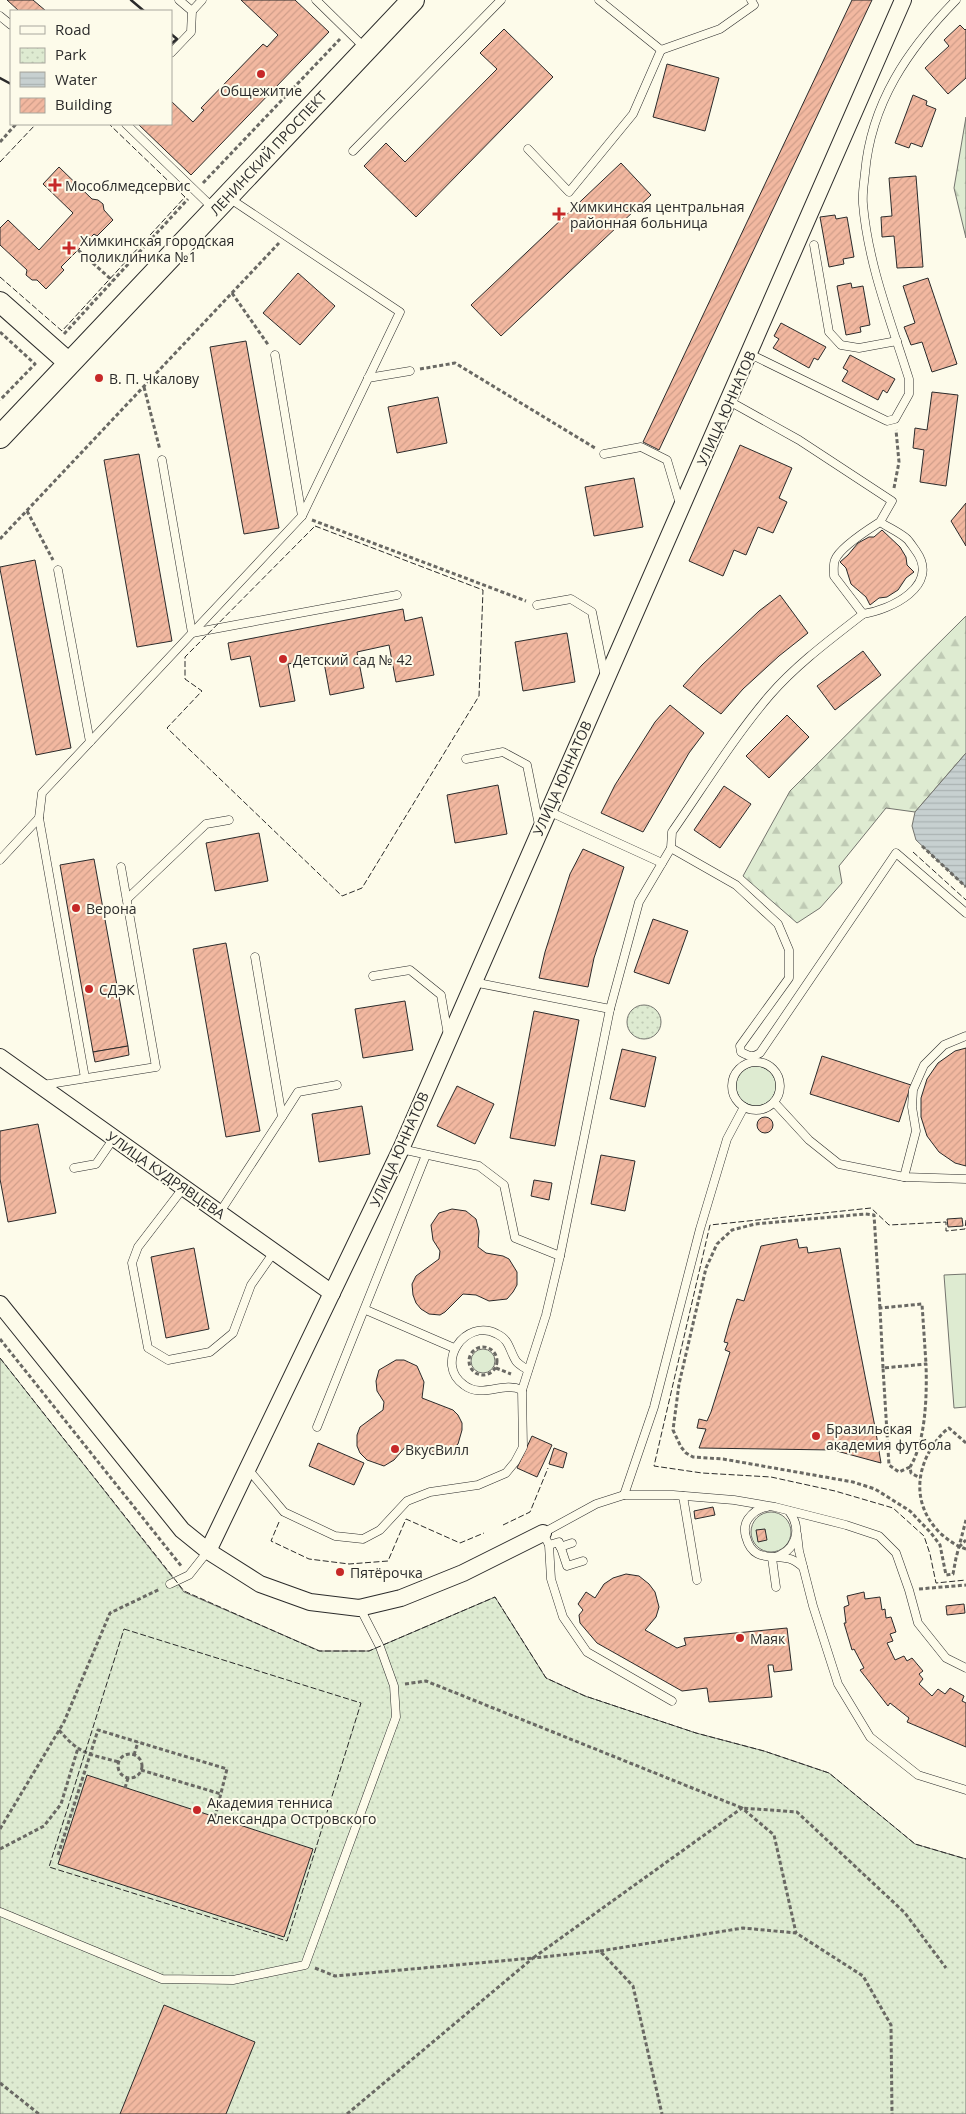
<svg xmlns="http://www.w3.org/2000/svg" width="966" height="2114" viewBox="0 0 966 2114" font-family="'Open Sans',sans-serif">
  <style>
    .grass { fill: #deebd1; stroke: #74746e }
    .forest { fill: url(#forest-firs); stroke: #74746e }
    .park { fill: url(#park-dots); stroke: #74746e }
    .water { fill: url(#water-rules); stroke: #74746e }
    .building { fill: url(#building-hatch); stroke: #2b2b2b }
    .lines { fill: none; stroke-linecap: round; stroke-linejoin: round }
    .service-casing { stroke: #2b2b2b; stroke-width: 9 }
    .minor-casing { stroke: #2b2b2b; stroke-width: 18 }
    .tertiary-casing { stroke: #2b2b2b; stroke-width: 22 }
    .secondary-casing { stroke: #2b2b2b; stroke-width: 24 }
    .path { stroke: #6a6964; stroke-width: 3; stroke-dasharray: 4 2.5; stroke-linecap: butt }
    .service { stroke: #fdfbea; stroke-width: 8 }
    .minor { stroke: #fdfbea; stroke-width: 16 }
    .tertiary { stroke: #fdfbea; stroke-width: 20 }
    .secondary { stroke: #fdfbea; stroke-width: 22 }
    .fence { stroke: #2b2b2b; stroke-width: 1; stroke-dasharray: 6 2.5; stroke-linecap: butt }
    .wall { stroke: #2b2b2b; stroke-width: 2.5 }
    .poi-dot { fill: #c62828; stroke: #fdfbea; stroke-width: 2 }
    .labels { text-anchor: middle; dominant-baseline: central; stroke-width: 4; stroke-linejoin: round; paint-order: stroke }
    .poi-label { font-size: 14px; fill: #2b2b2b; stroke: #fdfbea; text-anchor: start }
    .street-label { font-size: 14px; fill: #2b2b2b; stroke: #fdfbea }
  </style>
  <defs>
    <pattern id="forest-firs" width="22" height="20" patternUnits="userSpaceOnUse" patternTransform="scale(1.25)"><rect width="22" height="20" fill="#deebd1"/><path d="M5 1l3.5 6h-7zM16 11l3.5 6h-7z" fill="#bfcab4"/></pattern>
    <pattern id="park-dots" width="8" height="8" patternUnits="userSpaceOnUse" patternTransform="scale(1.25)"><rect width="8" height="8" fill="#deebd1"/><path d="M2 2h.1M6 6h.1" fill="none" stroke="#bfcab4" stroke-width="1.8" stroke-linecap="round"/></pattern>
    <pattern id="water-rules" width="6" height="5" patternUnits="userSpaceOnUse" patternTransform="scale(1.25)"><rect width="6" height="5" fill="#c7d0d0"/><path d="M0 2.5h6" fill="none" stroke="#abb3b3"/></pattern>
    <pattern id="building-hatch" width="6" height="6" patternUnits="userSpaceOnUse" patternTransform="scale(1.25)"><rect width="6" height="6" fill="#f2b8a0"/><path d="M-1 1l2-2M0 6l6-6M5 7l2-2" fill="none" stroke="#d09e8a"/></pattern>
  </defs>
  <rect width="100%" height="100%" fill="#fdfbea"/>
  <!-- grass -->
  <g class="grass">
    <circle cx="756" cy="1086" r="20"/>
    <path d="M966,1274V1407L954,1408L944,1275Z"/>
    <circle cx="483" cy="1361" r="12"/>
    <circle cx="771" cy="1532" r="20"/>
  </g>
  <!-- forest -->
  <g class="forest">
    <path d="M966,117V238L954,188Z"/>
    <path d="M966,616V753L915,812L886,808L839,866L842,883L820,908L797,923L743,876L790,791Z"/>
  </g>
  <!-- park -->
  <g class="park">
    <circle cx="644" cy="1022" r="17"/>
    <path d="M0,1358L184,1592L320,1651H369L495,1597L546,1678L585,1696L696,1733L764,1751L829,1773L915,1844L966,1859V2114H0Z"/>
  </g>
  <!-- water -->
  <path class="water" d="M966,753V887L916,840L912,826L915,812Z"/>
  <!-- building -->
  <g class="building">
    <path d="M7,0H33L46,11H19Z"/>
    <path d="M241,0H295L329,32L191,175L138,124H171V101L193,122L204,110L201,108L263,44L267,47L278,35Z"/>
    <path d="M852,0H872L659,450L643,442Z"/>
    <path d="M960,25L965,30L966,29V78L948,94L925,68L949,46L944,40Z"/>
    <path d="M504,29L553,77L416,217L364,166L386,143L405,162L497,69L480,53Z"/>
    <path d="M667,64L719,78L705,131L653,117Z"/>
    <path d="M913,95L927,101L926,105L936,109L922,147L911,143L909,148L895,143Z"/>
    <path d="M621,163L651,195L501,336L471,305Z"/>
    <path d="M59,167L92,199L98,200L103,204L104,210L113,220L97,236L94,234L61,267L64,270L46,289L37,280H32L26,275L27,270L0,245V228L8,220L39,250L73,213L43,184Z"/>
    <path d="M916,176L923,267L897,268L894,236L882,237L881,217L892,216L889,178Z"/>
    <path d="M835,215L836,219L847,217L854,257L843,259L844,264L829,267L820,217Z"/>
    <path d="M298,273L335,306L300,345L263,313Z"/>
    <path d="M928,278L957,364L932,372L922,342L911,345L904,327L915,323L903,286Z"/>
    <path d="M851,283L852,288L863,286L870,325L860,327L861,332L846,335L837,286Z"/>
    <path d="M781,323L826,347L818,360L814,358L809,368L773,348L779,339L774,336Z"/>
    <path d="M246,341L279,528L244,534L210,347Z"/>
    <path d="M850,355L895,379L887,393L883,390L878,400L842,381L848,371L843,368Z"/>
    <path d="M932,392L958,395L946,486L920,482L924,450L913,448L915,428L927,430Z"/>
    <path d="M438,397L447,443L397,453L388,407Z"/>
    <path d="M740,445L792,468L779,498L787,502L773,533L758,527L746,555L734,550L723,576L689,561Z"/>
    <path d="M139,454L172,641L137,647L104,460Z"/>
    <path d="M634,478L643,527L594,536L585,487Z"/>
    <path d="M966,503V546L951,521Z"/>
    <path d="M882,530L900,547L906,557L907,565L914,572L906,578L898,590L887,597L879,598L870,605L866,597L851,584L846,568L840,562L848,555L858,543L869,537H874Z"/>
    <path d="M35,560L71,748L36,755L0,569V567Z"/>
    <path d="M780,595L808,633L779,656L743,689L721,714L683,686L702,665L759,611Z"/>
    <path d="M403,609L405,621L422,617L434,675L396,682L389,645L357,652L364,688L330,695L323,657L288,664L295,701L260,707L250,656L231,660L228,643Z"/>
    <path d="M567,633L575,682L523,691L515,642Z"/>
    <path d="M863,651L881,675L835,710L817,686Z"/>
    <path d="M670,705L704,733L689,753L643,832L601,813L615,785L655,722Z"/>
    <path d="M787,715L809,737L769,778L746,756Z"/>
    <path d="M498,785L507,834L455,843L447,795Z"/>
    <path d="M724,786L751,804L720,848L694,830Z"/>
    <path d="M259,833L268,881L215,891L206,843Z"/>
    <path d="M583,849L624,867L594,958L588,987L539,978L545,952L570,874Z"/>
    <path d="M94,859L128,1046L93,1052L60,865Z"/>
    <path d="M653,919L688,931L669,984L634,972Z"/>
    <path d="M226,943L260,1131L226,1137L193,949Z"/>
    <path d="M405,1001L413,1050L363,1058L355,1009Z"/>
    <path d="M534,1011L579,1020L555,1146L510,1138Z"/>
    <path d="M128,1046L129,1055L95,1062L93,1052Z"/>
    <path d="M966,1048V1166L955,1163L939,1152L927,1136L921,1117V1098L927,1079L938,1063L955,1051Z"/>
    <path d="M622,1049L656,1057L645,1107L610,1099Z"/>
    <path d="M822,1056L911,1085L899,1122L810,1094Z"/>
    <path d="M457,1086L494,1104L475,1144L437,1126Z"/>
    <path d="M362,1106L370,1154L319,1162L312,1114Z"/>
    <circle cx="765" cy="1125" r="8"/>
    <path d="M38,1124L56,1213L8,1222L0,1179V1131Z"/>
    <path d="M601,1155L635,1161L625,1211L591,1204Z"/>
    <path d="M534,1180L552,1183L549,1200L531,1196Z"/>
    <path d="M452,1209L466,1211L476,1219L479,1231L478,1247L486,1253L503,1256L509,1259L517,1272V1285L513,1292L507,1299L489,1301L476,1295L463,1294L445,1312L440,1315L429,1314L421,1309L416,1303L413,1295L412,1284L416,1276L439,1259L440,1251L433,1240L431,1225L439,1213Z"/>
    <path d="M962,1218L963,1226L948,1227L947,1219Z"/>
    <path d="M797,1239L799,1248L807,1247L808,1253L840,1248L875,1427L881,1463L833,1450L699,1448L706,1429L697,1428L699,1419L707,1421L711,1412L730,1352L725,1350L728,1343L724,1342L730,1321L737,1299L744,1301L761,1246Z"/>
    <path d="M194,1248L209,1329L166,1338L151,1257Z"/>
    <path d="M396,1360H404L417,1366L424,1382L422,1398L453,1410L458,1415L462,1423V1430L458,1444L451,1450L443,1452H433L420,1446L407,1445L394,1460L384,1466L367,1460L360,1453L357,1446V1435L360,1427L383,1410L384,1402L377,1391L376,1381L379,1370Z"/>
    <path d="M532,1436L552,1445L537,1477L517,1468Z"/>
    <path d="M318,1443L364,1463L354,1485L309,1466Z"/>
    <path d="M554,1448L567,1453L563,1468L549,1464Z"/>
    <path d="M713,1507L715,1515L695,1519L694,1511Z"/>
    <path d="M765,1529L767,1540L758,1542L756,1530Z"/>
    <path d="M626,1574L639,1576L649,1584L655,1592L659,1607L656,1617L645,1630L677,1648L686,1645L684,1638L787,1628L792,1670L774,1672L773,1665H768L772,1697L709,1702L707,1688L682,1691L597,1643L580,1623L579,1615L583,1610L578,1604L586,1592L595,1598L604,1584L613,1578Z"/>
    <path d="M864,1592L865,1599L880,1597L882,1610L885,1609L886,1618L891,1617L896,1632L890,1634L893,1641L887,1643L895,1660L904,1656L907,1661L912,1658L923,1671L919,1674L923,1679L919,1684L932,1696L938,1689L945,1694L950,1688L964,1696L962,1701L966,1703V1747L907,1722L909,1718L890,1703L888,1706L860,1670L864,1668L854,1649L852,1650L844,1623H846L844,1607L849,1605L847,1596Z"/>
    <path d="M964,1604L965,1613L947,1615L946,1606Z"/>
    <path d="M87,1775L313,1849L284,1937L58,1864Z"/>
    <path d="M164,2005L255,2042L226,2114H120Z"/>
  </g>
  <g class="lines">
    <!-- service casing -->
    <g class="service-casing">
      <g id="service">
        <path d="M179,0L192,11L202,0"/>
        <path d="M316,0L365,48"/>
        <path d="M0,16L11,25"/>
        <path d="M661,50L720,29L754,5L751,0"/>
        <path d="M171,53L191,32L192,11"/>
        <path d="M126,124L213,208"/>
        <path d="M528,149L569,192L633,114L661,50L599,0"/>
        <path d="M353,151L501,0"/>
        <path d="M229,198L400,312L302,516"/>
        <path d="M814,245L829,332L841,345L859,348L897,341"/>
        <path d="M750,354L887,421L895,419L909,394V379C891,322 868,264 863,204C862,194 864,183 865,173C871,103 908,49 956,0"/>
        <path d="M368,378L410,371"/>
        <path d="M729,401L799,440L892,501L880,522C889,528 899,532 907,539C910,542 913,547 916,551C941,586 890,610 863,614L834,576C834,571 833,564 835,560C840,547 869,529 880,522"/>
        <path d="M604,454L641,447L667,460L680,504"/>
        <path d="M162,460L192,633L397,595"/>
        <path d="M58,570L90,742"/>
        <path d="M537,605L571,599L592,612L605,677"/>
        <path d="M466,759L503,752L527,765L539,825"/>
        <path d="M548,811L662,863"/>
        <path d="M39,818L85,1078"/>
        <path d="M671,848L736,885L778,924L789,950V978L740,1046L741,1052C748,1056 753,1058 760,1053L896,853L966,913"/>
        <path d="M0,860L39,818L42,793L302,516L275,355"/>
        <path d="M127,899L206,824L229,820"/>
        <path d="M373,976L410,970L441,995L448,1035"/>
        <path d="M473,982L610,1009"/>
        <circle cx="756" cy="1086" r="24"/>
        <path d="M43,1085L156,1067L121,867"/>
        <path d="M774,1102L809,1140L839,1164L904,1177L966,1179"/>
        <path d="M282,1117L298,1092L337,1085"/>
        <path d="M401,1149L479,1166L504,1185L515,1238L560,1256"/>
        <path d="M74,1168L96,1164L114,1138"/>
        <path d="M904,1177L916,1131L912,1107L913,1090L924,1065L944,1045L966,1036"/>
        <path d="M184,1187L138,1247L132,1263L148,1348L168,1360L210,1352L233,1333L251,1285L274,1252"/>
        <path d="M220,1212L282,1117L255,957"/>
        <path d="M366,1310L454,1348"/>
        <path d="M522,1390C502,1381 482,1399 464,1385C434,1364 465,1317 497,1334C510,1340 509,1350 516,1361C519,1365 525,1368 528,1370"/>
        <path d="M317,1427L426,1155"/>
        <path d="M248,1469L284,1512L335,1536L363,1539L380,1530L407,1501L430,1492L478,1485L506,1473L515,1462L523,1447L522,1390L546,1315L560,1256L610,1009L639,902L671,848L672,832C704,786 734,737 770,695C797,664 831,639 863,614"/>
        <path d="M624,1495L654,1407L700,1229L727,1139L744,1107"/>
        <path d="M683,1496L697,1580"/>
        <path d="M767,1507C759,1508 753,1512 748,1519C744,1525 744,1530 746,1537C753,1563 772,1554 790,1559C795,1560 800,1565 803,1567"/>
        <path d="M797,1534L799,1551L813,1606L838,1684L870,1737L918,1775L966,1790"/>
        <path d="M549,1545L559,1542L567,1566L583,1561"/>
        <path d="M560,1547L572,1543"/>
        <path d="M170,1584L189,1575L208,1551"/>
        <path d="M776,1587L772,1558C796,1552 803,1530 789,1511"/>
        <path d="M672,1701L587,1652L563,1617L551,1579L549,1545L543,1533L596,1504L624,1495H673L734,1500L775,1507L846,1525L879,1536L896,1553L909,1590L918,1623L946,1658L966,1668"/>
        <path d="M0,1912L162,1979L233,1980L305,1965L396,1717L394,1686L380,1647L360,1608"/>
      </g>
    </g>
    <!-- minor casing -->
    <g class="minor-casing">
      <g id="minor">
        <path d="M0,1057L332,1293"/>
        <path d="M0,1304L182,1530L208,1551L260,1584L310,1602L359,1608L401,1598L463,1573L543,1533"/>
        <path d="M208,1551L401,1149L903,0"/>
      </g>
    </g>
    <!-- tertiary casing -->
    <g class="tertiary-casing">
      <path id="tertiary" d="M0,302L69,363"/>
    </g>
    <!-- secondary casing -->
    <g class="secondary-casing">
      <path id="secondary" d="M0,437L413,0"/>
    </g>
    <!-- path -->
    <g class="path">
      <path d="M0,142L16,124"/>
      <path d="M203,183L340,39"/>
      <path d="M78,250L113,281"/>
      <path d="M232,293L269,346"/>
      <path d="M0,332L35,364L0,400"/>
      <path d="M64,334L188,199"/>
      <path d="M420,369L455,363L595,448"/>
      <path d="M144,387L160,450"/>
      <path d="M894,488L899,462L896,430"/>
      <path d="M27,511L53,560"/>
      <path d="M312,520L526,601"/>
      <path d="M0,539L279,243"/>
      <path d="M922,846L966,887"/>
      <path d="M880,1308L874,1215L865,1214L755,1224L732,1230L717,1244L706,1268L679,1384L673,1430L681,1447L686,1453L693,1457L723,1459L853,1482L875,1489L910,1511L931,1533L940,1545L946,1575L953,1574L956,1558L966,1520"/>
      <path d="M0,1339L182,1567"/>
      <circle cx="483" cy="1361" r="14"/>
      <path d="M496,1368L511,1374"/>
      <path d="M883,1368L880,1308L922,1304L926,1364"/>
      <path d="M966,1443L949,1428L945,1431C916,1460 909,1502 940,1533C948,1540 956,1546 966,1549"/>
      <path d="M910,1467L899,1472L889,1465L883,1368L926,1364C927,1395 926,1441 910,1467L911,1473L920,1478"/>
      <path d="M959,1547L966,1540"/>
      <path d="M919,1589L966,1585"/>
      <path d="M405,1684L426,1681L742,1808L797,1812L905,1913L946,1968"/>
      <path d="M59,1730C80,1755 89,1754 119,1762"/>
      <circle cx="130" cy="1766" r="12"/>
      <path d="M134,1755L138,1742"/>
      <path d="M141,1770L221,1794"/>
      <path d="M125,1788L128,1778"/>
      <path d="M0,1829L64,1722L110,1613L160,1589"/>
      <path d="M0,1849L44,1826L61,1804L78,1748"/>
      <path d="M58,1855L98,1730L227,1769L215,1817"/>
      <path d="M600,1951L743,1928L796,1933L863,1976L891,2025L892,2114"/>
      <path d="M315,1968L335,1976L533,1958L742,1808L774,1835L796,1933"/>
      <path d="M0,2083L39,2114"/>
      <path d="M347,2114L533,1958L600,1951L633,1986L662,2114"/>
    </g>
    <!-- service -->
    <use href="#service" class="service"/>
    <!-- minor -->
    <use href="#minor" class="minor"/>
    <!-- tertiary -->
    <use href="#tertiary" class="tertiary"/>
    <!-- secondary -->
    <use href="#secondary" class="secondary"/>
    <!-- fence -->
    <g class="fence">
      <path d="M0,162L36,124"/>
      <path d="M0,277L62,331L185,197L109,124"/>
      <path d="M315,526L483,590L479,696L362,888L342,896L167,728L202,691L185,679V657Z"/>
      <path d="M913,852L966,900"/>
      <path d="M966,1220L965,1229L946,1231V1222L889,1225L871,1208L710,1225L654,1466L702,1473L771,1477L835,1491L893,1508L924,1536L930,1554L936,1583L966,1580"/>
      <path d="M0,1358L184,1591L319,1651H369L495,1597L546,1678L585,1696L696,1733L764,1751L829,1773L915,1844L966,1859"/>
      <path d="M279,1522L271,1541L309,1559L349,1564L388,1561L406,1519L460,1543L484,1533"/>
      <path d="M503,1525L530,1512L548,1468"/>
      <path d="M124,1629L361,1703L287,1941L49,1867Z"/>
    </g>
    <!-- wall -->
    <g class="wall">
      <path d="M131,0L144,11"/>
      <path d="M171,34L177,39L171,44"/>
      <path d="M0,78L11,84"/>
    </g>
  </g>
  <!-- markers -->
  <g class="poi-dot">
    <circle cx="261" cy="74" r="5"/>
    <path d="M52.5 177.5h5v5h5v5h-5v5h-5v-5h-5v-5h5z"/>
    <path d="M556.5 206.5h5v5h5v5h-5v5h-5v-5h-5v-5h5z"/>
    <path d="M66.5 240.5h5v5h5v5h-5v5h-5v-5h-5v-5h5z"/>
    <circle cx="99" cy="378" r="5"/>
    <circle cx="283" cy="659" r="5"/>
    <circle cx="76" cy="908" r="5"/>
    <circle cx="89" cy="989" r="5"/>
    <circle cx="816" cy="1436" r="5"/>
    <circle cx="395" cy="1449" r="5"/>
    <circle cx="340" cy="1572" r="5"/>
    <circle cx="740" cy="1638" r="5"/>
    <circle cx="197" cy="1810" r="5"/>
  </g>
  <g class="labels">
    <!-- poi labels -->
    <g class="poi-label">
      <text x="261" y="90" text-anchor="middle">Общежитие</text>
      <text x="65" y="185">Мособлмедсервис</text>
      <text x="570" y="206">Химкинская центральная<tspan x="570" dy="16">районная больница</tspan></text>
      <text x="80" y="240">Химкинская городская<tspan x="80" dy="16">поликлиника №1</tspan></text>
      <text x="109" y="378">В. П. Чкалову</text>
      <text x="293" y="659">Детский сад № 42</text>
      <text x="86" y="908">Верона</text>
      <text x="99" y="989">СДЭК</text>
      <text x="826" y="1428">Бразильская<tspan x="826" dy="16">академия футбола</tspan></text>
      <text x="405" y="1449">ВкусВилл</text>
      <text x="350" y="1572">Пятёрочка</text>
      <text x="750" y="1638">Маяк</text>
      <text x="207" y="1802">Академия тенниса<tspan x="207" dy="16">Александра Островского</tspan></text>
    </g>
    <!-- street labels -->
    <g class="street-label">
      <text transform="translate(268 153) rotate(-47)">ЛЕНИНСКИЙ ПРОСПЕКТ</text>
      <text transform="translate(726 408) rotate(-66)">УЛИЦА ЮННАТОВ</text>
      <text transform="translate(562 778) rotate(-66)">УЛИЦА ЮННАТОВ</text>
      <text transform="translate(399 1149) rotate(-66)">УЛИЦА ЮННАТОВ</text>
      <text transform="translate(166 1175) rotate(35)">УЛИЦА КУДРЯВЦЕВА</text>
    </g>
  </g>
  <!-- legend -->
  <rect x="10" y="10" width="162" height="115" fill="#fdfbea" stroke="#a9a89e"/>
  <rect x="20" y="26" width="25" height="8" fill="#fdfbea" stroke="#a9a89e"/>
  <text x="55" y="35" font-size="15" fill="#2b2b2b">Road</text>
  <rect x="20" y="48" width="25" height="15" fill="url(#park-dots)" stroke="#a9a89e"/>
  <text x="55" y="60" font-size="15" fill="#2b2b2b">Park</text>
  <rect x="20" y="72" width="25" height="15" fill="url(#water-rules)" stroke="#a9a89e"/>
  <text x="55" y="85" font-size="15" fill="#2b2b2b">Water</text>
  <rect x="20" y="98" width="25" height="15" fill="url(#building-hatch)" stroke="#a9a89e"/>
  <text x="55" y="110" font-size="15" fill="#2b2b2b">Building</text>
</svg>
